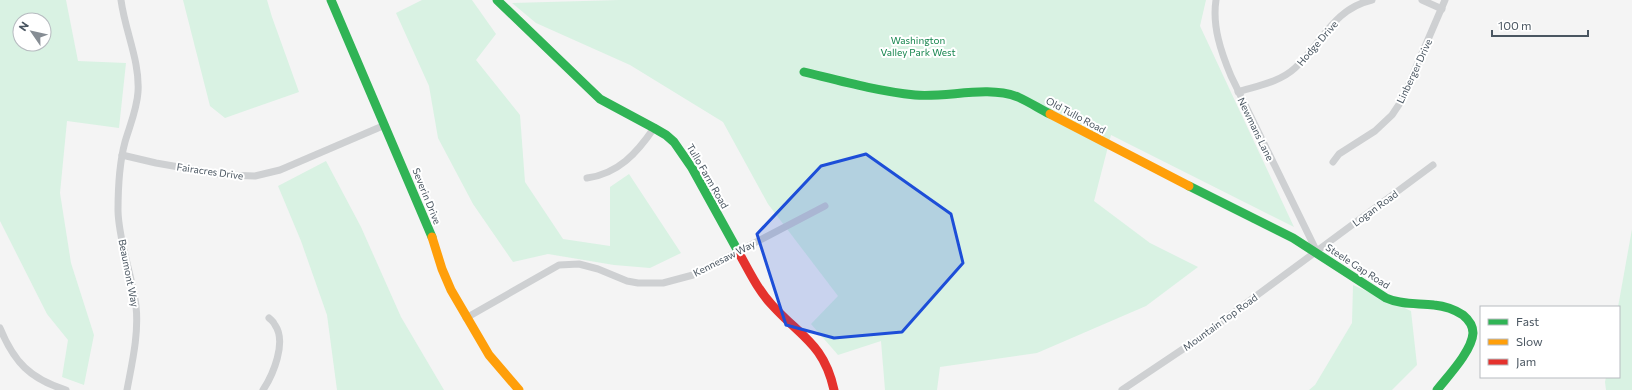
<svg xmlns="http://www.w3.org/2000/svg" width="1632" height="390" viewBox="0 0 1632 390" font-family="Commissioner,sans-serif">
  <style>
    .green { fill: #d9f2e3; fill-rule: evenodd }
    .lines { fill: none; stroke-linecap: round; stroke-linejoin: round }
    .street { stroke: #ced0d2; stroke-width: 7 }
    .fast { stroke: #30b455; stroke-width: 9 }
    .slow { stroke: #ff9f0a; stroke-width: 9 }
    .jam { stroke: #e5322d; stroke-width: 9 }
    .marked { fill: #1d4ed8; fill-opacity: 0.2; stroke: #1d4ed8; stroke-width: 3; stroke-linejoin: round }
    .labels { text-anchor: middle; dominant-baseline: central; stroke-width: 4; stroke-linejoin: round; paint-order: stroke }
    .park-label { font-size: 10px; fill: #17864f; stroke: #fff }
    .street-label { font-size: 10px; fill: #4a5661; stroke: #fff }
  </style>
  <rect width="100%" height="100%" fill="#f4f4f4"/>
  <!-- green -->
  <g class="green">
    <path d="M0,0H66L78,61L126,63L119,128L67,121L60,193L71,263L94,335L84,385L62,377L68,340L47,314L0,221ZM20,20H44V44H20Z"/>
    <path d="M183,0H267L272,17L299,92L225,118L210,106Z"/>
    <path d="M422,0H472L496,34L476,60L520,115L525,182L563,239L610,246V187L629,174L681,253L650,268L614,265L548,254L513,262L473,204L438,138L429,86L396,13Z"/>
    <path d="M619,0H1206L1200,26L1294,227L1111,135L1094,201L1150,243L1198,267L1146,306L1037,353L940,367L937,390H885L881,341L838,355L811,324L838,296L768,204L723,122L630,65L536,23L512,3Z"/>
    <path d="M326,161L361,227L401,317L444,390H337L327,315L301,241L278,186Z"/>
    <path d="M1632,229V390H1606L1605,382L1606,377H1619L1618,307Z"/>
    <path d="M1353,285L1411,311L1417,365L1392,390H1309L1315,385L1352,323Z"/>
  </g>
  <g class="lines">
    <!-- street -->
    <g class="street">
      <path d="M121,0C125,31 140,61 138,92C137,109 130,125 125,142C119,164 118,188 118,211C119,243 132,274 136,306C139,334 132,363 127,390"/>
      <path d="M1216,0C1212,26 1221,52 1231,76L1317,252"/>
      <path d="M1422,0L1442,9"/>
      <path d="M1238,92C1257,86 1280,82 1295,68C1322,43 1333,9 1372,0"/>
      <path d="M122,155L156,163L225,175L255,176L280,170L385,125"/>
      <path d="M1333,162L1339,154L1375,131L1392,115L1402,100L1445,0"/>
      <path d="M587,178C618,174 637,153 654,128"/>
      <path d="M466,318L559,265L579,264L598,269L627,281L638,283H663L693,275L825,206"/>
      <path d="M0,328C14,362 30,379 66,390"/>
      <path d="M263,390C273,375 287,342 275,325C274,322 271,320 269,318"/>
      <path d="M1122,390L1198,339L1433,165"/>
    </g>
    <!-- fast -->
    <g class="fast">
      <path d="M331,0L432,237"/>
      <path d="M497,0L600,99L654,128L666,135L674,142L692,168L739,253"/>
      <path d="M804,72C841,81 877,91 915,95C948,98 986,85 1018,97C1029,102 1040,109 1050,114"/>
      <path d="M1189,186L1293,238L1386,298C1401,305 1418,303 1434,305C1444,306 1454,309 1463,315C1469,320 1473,326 1473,333C1472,351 1448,376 1437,390"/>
    </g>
    <!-- slow -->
    <g class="slow">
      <path d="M1050,114L1189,186"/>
      <path d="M432,237L442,269L451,290L489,355L519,390"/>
    </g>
    <!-- jam -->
    <path class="jam" d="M739,253C749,271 758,290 772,305C801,337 824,344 834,390"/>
  </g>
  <!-- marked area -->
  <path class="marked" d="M866,154L951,214L963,263L902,332L834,338L786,325L757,234L821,166Z"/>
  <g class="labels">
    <!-- park labels -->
    <g class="park-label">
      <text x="918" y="40">Washington<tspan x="918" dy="12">Valley Park West</tspan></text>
    </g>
    <!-- street labels -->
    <g class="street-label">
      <text transform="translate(1317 43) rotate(-49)">Hodge Drive</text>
      <text transform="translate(1414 71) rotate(-65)">Linberger Drive</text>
      <text transform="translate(1076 115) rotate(28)">Old Tullo Road</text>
      <text transform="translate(1256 129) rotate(64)">Newmans Lane</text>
      <text transform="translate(210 171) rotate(8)">Fairacres Drive</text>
      <text transform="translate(708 176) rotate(60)">Tullo Farm Road</text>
      <text transform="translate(427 196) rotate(68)">Severin Drive</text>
      <text transform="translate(1375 208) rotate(-36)">Logan Road</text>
      <text transform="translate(724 258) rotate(-27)">Kennesaw Way</text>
      <text transform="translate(1358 266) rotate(33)">Steele Gap Road</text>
      <text transform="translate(129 273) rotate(79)">Beaumont Way</text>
      <text transform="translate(1220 322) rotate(-36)">Mountain Top Road</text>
    </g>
  </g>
  <!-- legend -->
  <rect x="1480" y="306" width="140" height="72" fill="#ffffff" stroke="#b7bbc0"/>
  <rect x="1488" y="319" width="20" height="6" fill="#30b455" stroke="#b7bbc0"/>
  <text x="1516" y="326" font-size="12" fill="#4a5661">Fast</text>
  <rect x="1488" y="339" width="20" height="6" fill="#ff9f0a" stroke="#b7bbc0"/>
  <text x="1516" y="346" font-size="12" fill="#4a5661">Slow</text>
  <rect x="1488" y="359" width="20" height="6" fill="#e5322d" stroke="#b7bbc0"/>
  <text x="1516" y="366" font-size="12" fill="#4a5661">Jam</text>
  <!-- north arrow -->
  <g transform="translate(32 32) rotate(304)"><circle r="19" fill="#ffffff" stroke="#b7bbc0"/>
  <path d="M0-3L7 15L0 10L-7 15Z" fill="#868d94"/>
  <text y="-6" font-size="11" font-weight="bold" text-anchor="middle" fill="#4a5661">N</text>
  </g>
  <!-- scale -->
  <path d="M1492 30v6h96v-6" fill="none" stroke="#4a5661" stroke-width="2"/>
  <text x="1498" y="30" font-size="12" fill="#4a5661" stroke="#ffffff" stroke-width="3" paint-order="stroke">100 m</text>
</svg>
